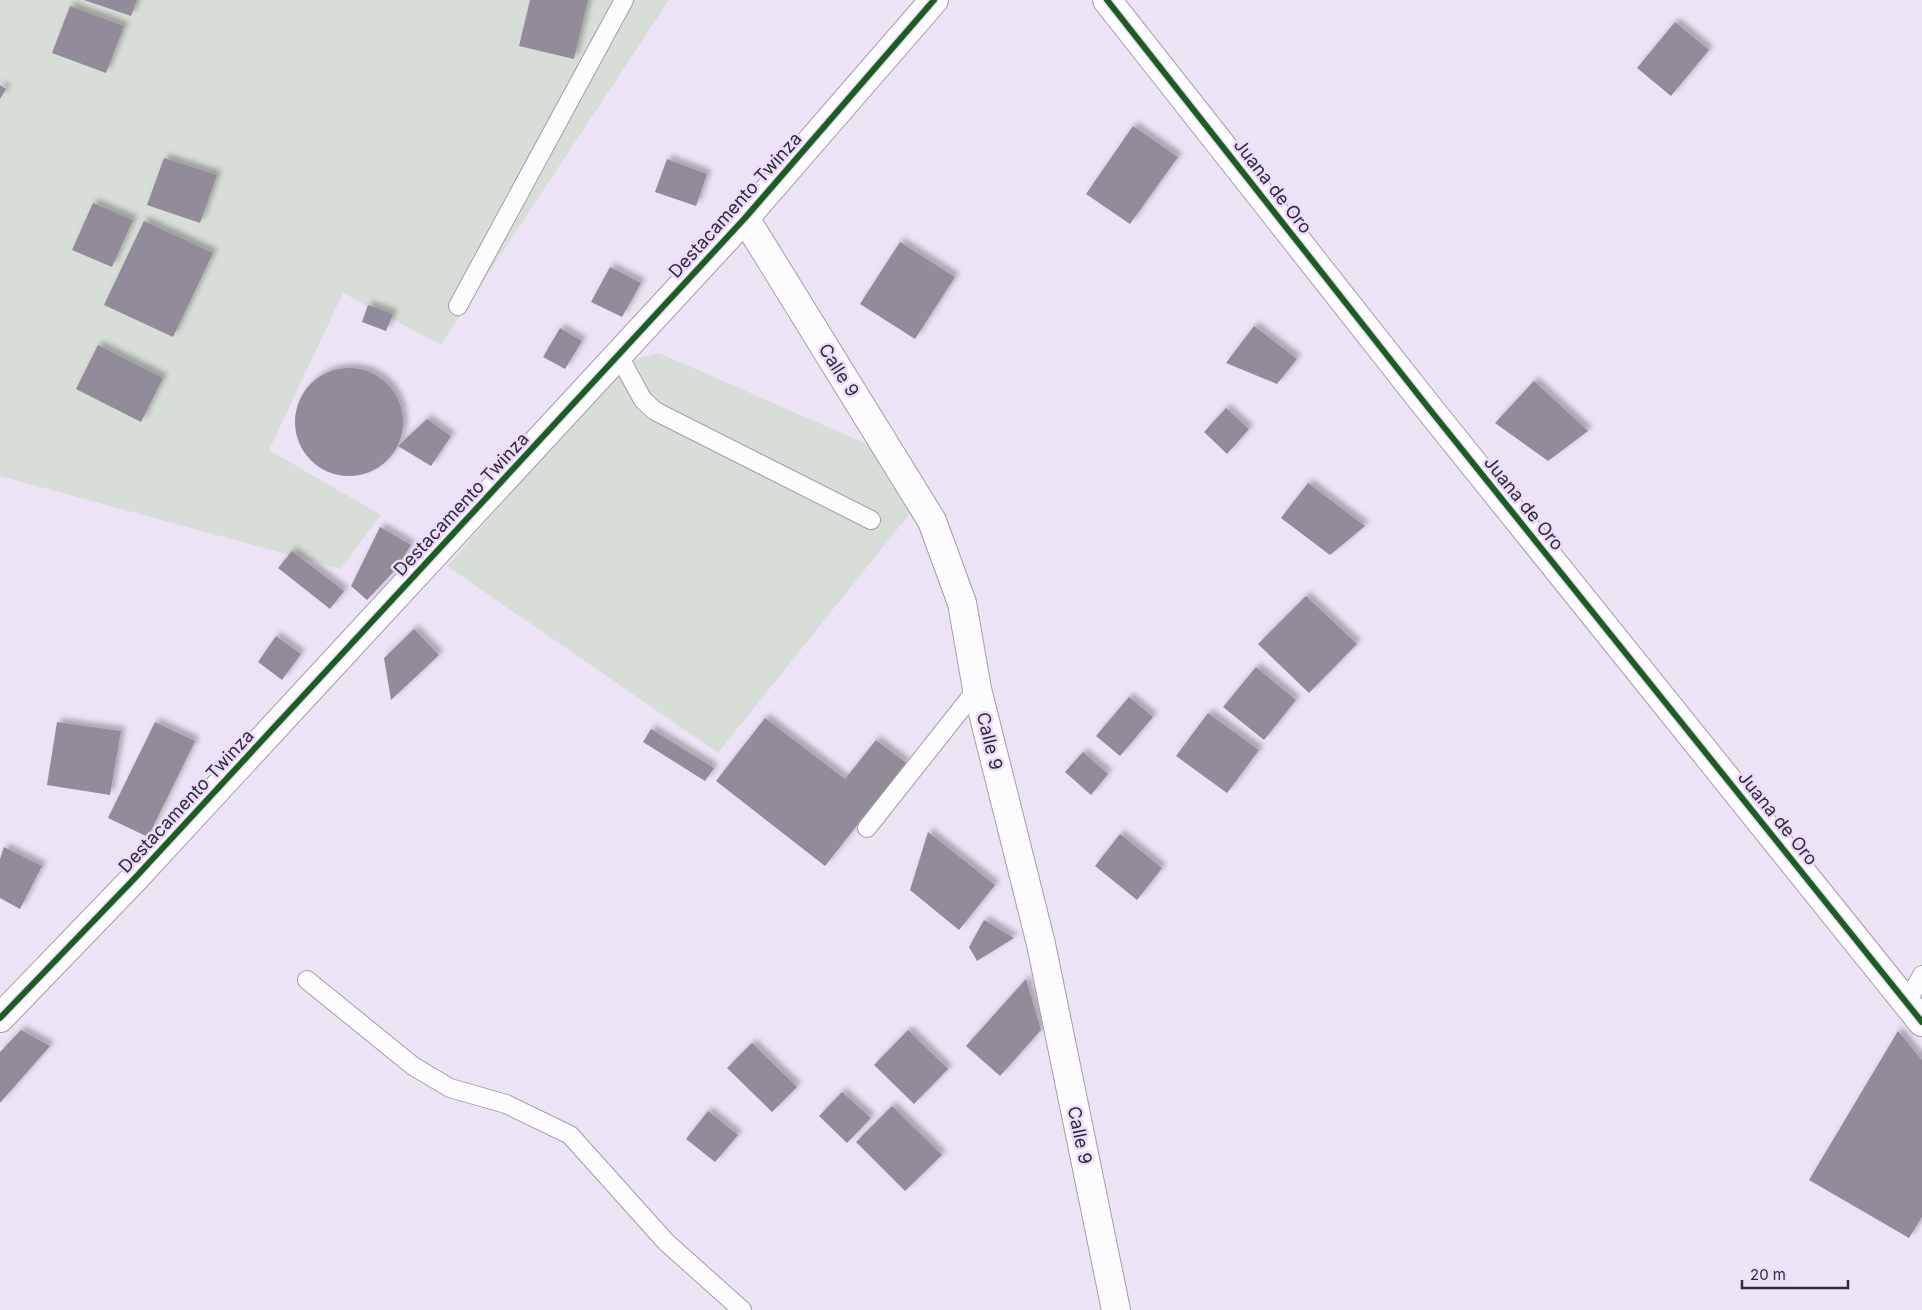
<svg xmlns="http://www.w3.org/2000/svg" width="1922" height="1310" viewBox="0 0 1922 1310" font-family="Inter,sans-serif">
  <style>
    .green { fill: #d7ddd7 }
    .building { fill: #928b99; filter: url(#shadow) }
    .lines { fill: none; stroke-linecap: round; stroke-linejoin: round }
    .service-casing { stroke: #a39daa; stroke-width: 20 }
    .minor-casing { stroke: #a39daa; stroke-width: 30 }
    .service { stroke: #fcfbfe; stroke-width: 18 }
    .minor { stroke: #fcfbfe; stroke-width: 28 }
    .cycleway-casing { stroke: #ecdcfd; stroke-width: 9 }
    .cycleway { stroke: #1b5e20; stroke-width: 6 }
    .labels { text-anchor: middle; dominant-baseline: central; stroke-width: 5; stroke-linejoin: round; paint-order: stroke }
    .street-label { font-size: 18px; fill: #312b38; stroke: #ecdcfd }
  </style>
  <defs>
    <filter id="shadow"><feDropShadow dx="4.5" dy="-4.5" stdDeviation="2.5" flood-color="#0004"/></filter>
  </defs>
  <rect width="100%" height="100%" fill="#ece4f5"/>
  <!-- green -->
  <g class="green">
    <path d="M0,0H669L441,345L343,293L269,450L381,515L341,569L0,476Z"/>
    <path d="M659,353L878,449L911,512L718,753L447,566L627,362Z"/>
  </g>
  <!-- building -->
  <g class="building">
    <path d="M84,0H137L131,16Z"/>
    <path d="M530,0H588L574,59L519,46Z"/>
    <path d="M70,6L124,26L106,73L52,53Z"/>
    <path d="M1675,22L1709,50L1671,96L1637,68Z"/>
    <path d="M0,85L6,89L0,99Z"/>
    <path d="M1133,126L1178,157L1130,224L1086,194Z"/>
    <path d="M164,158L217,175L200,223L147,205Z"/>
    <path d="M667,159L707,174L696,206L655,192Z"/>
    <path d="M93,203L133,220L112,267L72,250Z"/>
    <path d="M144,221L213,253L173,337L104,305Z"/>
    <path d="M900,242L955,277L915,339L860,304Z"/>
    <path d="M610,267L641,283L622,317L591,302Z"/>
    <path d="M368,305L393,314L386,331L362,322Z"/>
    <path d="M1254,326L1297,359L1277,384L1226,363Z"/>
    <path d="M560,328L582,341L565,369L543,357Z"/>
    <path d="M98,345L163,378L141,422L76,389Z"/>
    <circle cx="349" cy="422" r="54"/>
    <path d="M1534,381L1588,431L1548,461L1495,423Z"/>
    <path d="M1226,408L1249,429L1227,454L1204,432Z"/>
    <path d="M427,419L451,436L431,466L398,446Z"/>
    <path d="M1308,483L1365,526L1330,555L1281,518Z"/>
    <path d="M380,527L411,545L396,569L367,600L351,586Z"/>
    <path d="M292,551L344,591L330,609L278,568Z"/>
    <path d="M1306,596L1357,644L1309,693L1258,644Z"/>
    <path d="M414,629L439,655L391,700L384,658Z"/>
    <path d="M276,636L301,654L282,680L258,662Z"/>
    <path d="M1256,667L1296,700L1264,740L1223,707Z"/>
    <path d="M1129,697L1153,717L1120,756L1096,736Z"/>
    <path d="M1208,713L1259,750L1227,793L1176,756Z"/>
    <path d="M765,718L845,779L876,740L906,763L825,866L716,781Z"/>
    <path d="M57,722L121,731L110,795L47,785Z"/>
    <path d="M155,722L195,741L148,837L108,818Z"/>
    <path d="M651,729L714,768L705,781L643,742Z"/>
    <path d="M1083,752L1108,774L1091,795L1065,772Z"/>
    <path d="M928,832L995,885L959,930L910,890Z"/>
    <path d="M1120,834L1162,868L1137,900L1095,866Z"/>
    <path d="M4,847L42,866L20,909L0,898V859Z"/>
    <path d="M984,920L1014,938L977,961L969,947Z"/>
    <path d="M1026,979L1041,1030L1000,1076L966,1046Z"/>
    <path d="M21,1030L50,1046L0,1103V1052Z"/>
    <path d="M908,1030L948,1069L914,1104L874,1065Z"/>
    <path d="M1898,1031L1922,1060V1217L1909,1238L1809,1180Z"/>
    <path d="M752,1043L797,1087L772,1112L727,1068Z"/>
    <path d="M842,1092L871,1118L847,1143L819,1116Z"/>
    <path d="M892,1106L942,1155L905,1191L856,1142Z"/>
    <path d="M708,1111L738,1135L715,1162L686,1139Z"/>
  </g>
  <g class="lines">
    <!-- service casing -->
    <g class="service-casing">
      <g id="service">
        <path d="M458,306L624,0"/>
        <path d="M619,356L643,400L655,411L871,520"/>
        <path d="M867,828L977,689"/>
        <path d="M307,980L413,1066L450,1088L506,1104L570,1135L666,1242L742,1310"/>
        <path d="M1907,1002L1922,975"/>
      </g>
    </g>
    <!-- minor casing -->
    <g class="minor-casing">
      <g id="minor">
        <path d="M1107,0L1427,406L1922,1022"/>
        <path d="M745,218L932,521L962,603L977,689L1041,944L1116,1310"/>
        <path d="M0,1018L134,879L745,218L934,0"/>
      </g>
    </g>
    <!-- service -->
    <use href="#service" class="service"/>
    <!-- minor -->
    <use href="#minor" class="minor"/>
    <!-- cycleway casing -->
    <g class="cycleway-casing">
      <g id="cycleway">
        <path d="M1107,0L1427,406L1922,1022"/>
        <path d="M0,1018L134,879L745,218L934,0"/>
      </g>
    </g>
    <!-- cycleway -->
    <use href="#cycleway" class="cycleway"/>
  </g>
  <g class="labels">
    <!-- street labels -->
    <g class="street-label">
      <text transform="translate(1273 186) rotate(52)">Juana de Oro</text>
      <text transform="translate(735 205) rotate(-48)">Destacamento Twinza</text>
      <text transform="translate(839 370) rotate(58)">Calle 9</text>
      <text transform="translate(1524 503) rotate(51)">Juana de Oro</text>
      <text transform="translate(461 504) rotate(-47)">Destacamento Twinza</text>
      <text transform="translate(990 741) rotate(76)">Calle 9</text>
      <text transform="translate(186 801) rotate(-47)">Destacamento Twinza</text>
      <text transform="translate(1778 818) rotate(51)">Juana de Oro</text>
      <text transform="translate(1080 1135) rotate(78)">Calle 9</text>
    </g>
  </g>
  <!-- scale -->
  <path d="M1742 1280v8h106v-8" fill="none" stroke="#312b38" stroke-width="2.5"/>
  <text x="1750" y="1280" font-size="15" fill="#312b38" stroke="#ecdcfd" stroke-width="4" paint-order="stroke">20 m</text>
</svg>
